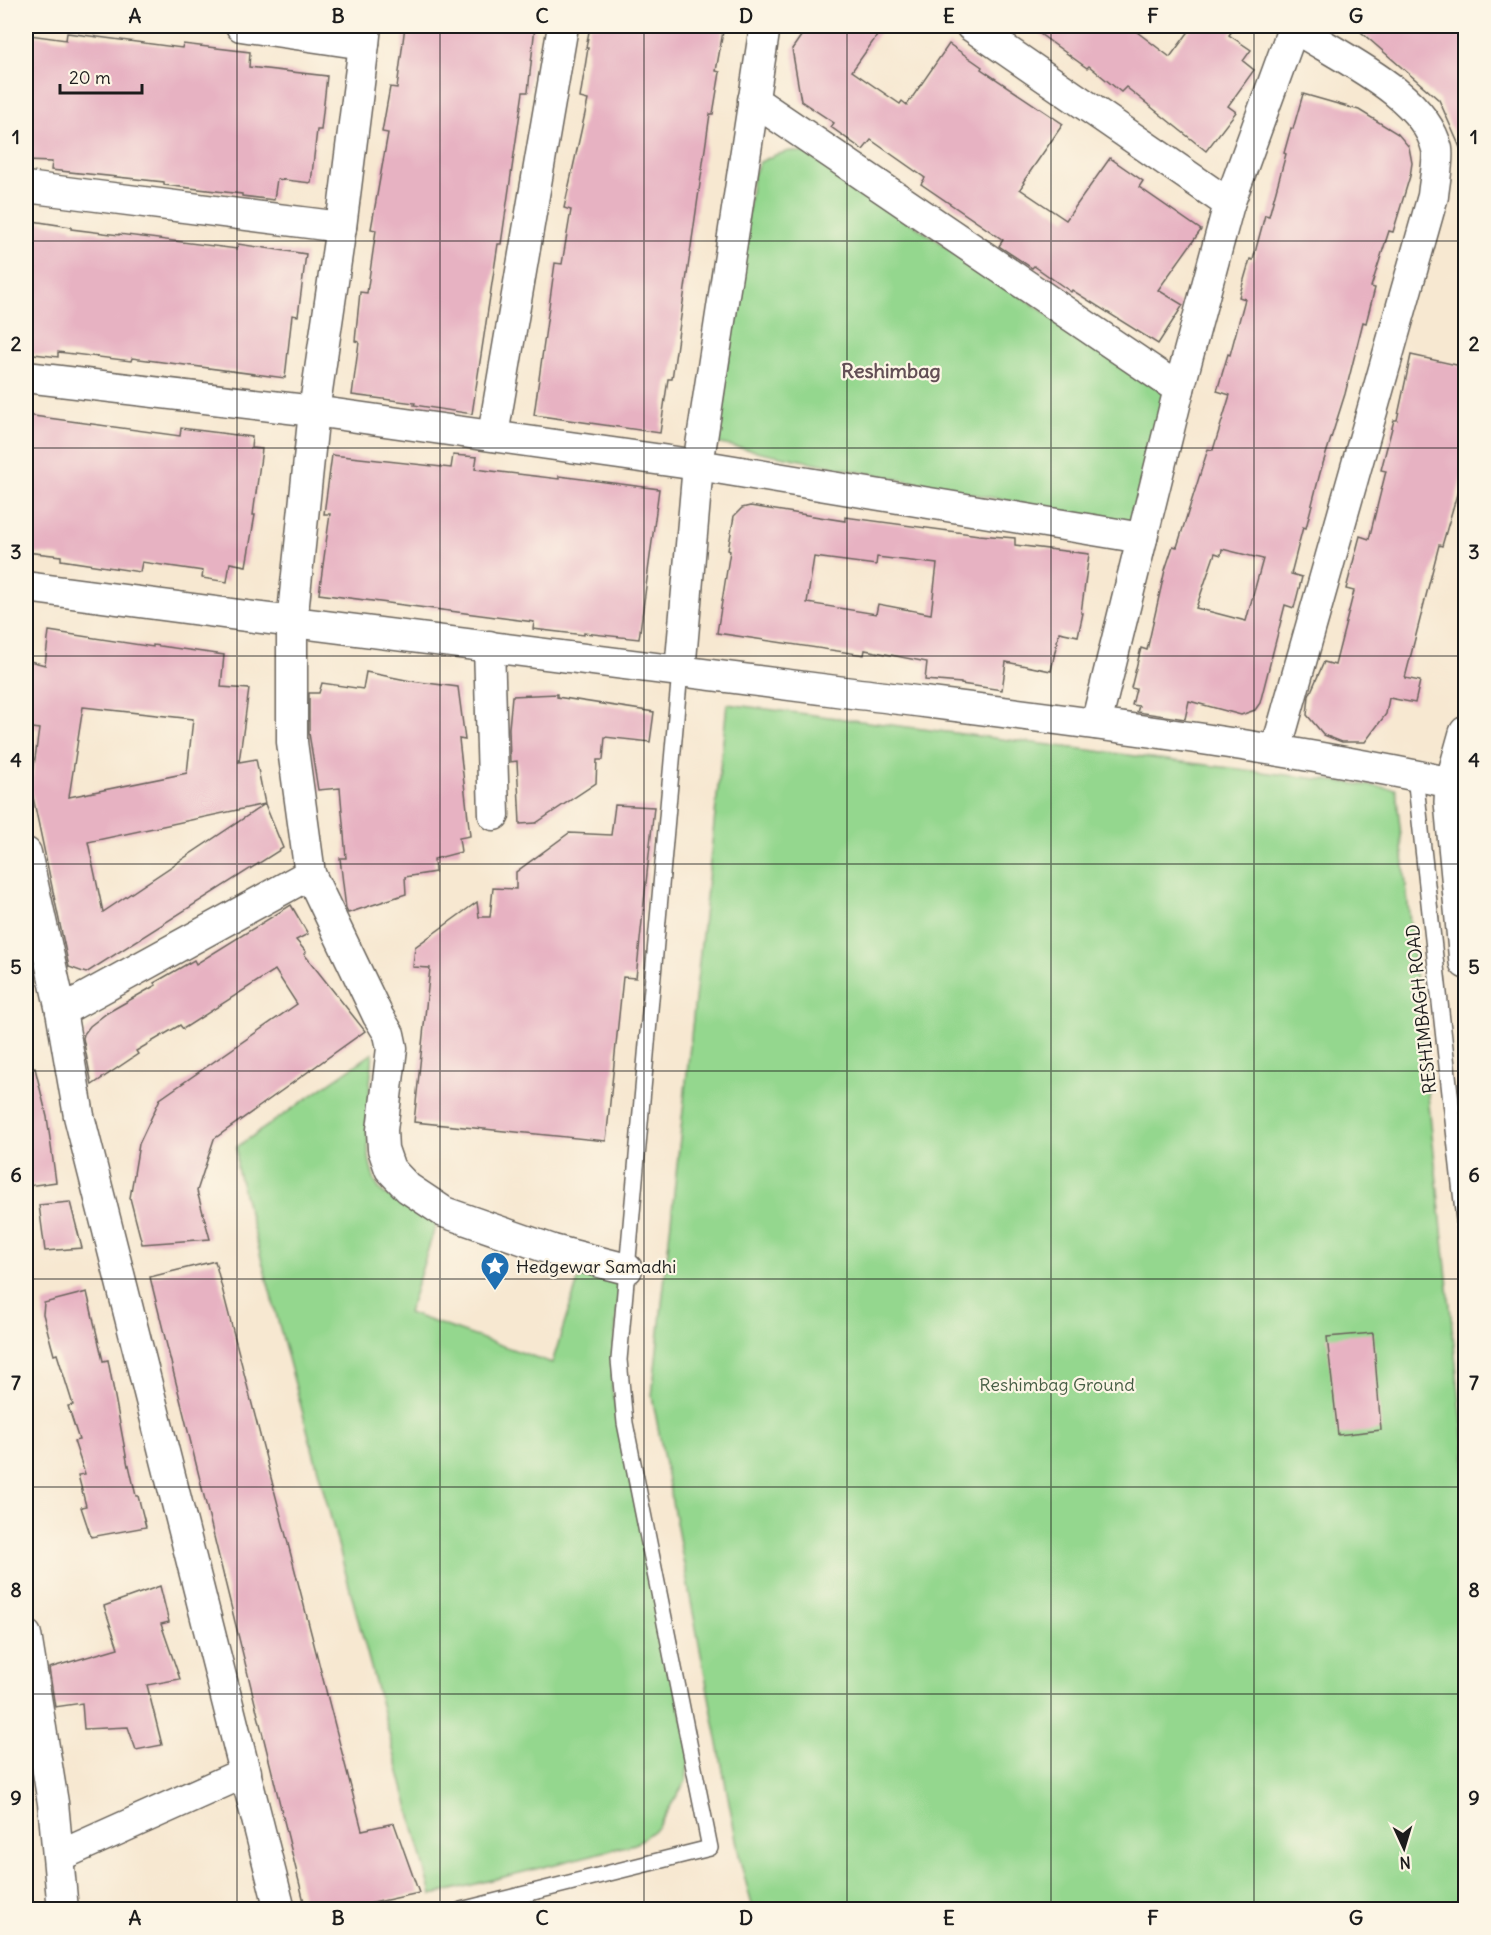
<svg xmlns="http://www.w3.org/2000/svg" width="1491" height="1935" viewBox="0 0 1491 1935" font-family="Delius,sans-serif">
  <style>
    .green { fill: #94d78e; stroke: #587a55; stroke-width: 1.5 }
    .building { fill: #e7b2c2; fill-rule: evenodd }
    .lines { fill: none; stroke-linecap: round; stroke-linejoin: round }
    .lane-casing { stroke: #69635b; stroke-width: 18 }
    .street-casing { stroke: #69635b; stroke-width: 33 }
    .secondary-casing { stroke: #69635b; stroke-width: 36 }
    .lane { stroke: #fff; stroke-width: 15 }
    .street { stroke: #fff; stroke-width: 30 }
    .secondary { stroke: #fff; stroke-width: 33 }
    .grid { fill: none; stroke: #1c1c1c; stroke-width: 1.5; stroke-opacity: 0.55 }
    .labels { text-anchor: middle; dominant-baseline: central; stroke-width: 4.5; stroke-linejoin: round; paint-order: stroke }
    .street-label { font-size: 18px; fill: #1c1c1c; stroke: #fcf5e5 }
    .poi-label { font-size: 18px; fill: #1c1c1c; stroke: #fcf5e5; text-anchor: start }
    .park-label { font-size: 18px; fill: #465d44; stroke: #fcf5e5 }
    .neighbourhood-label { font-size: 20px; font-weight: bold; fill: #635056; stroke: #fcf5e5 }
    .neatline { fill: none; stroke: #1c1c1c; stroke-width: 2 }
    .grid-label { font-size: 20px; text-anchor: middle; font-weight: bold; fill: #1c1c1c }
  </style>
  <rect width="100%" height="100%" fill="#fcf5e5"/>
  <filter id="ink" filterUnits="userSpaceOnUse"><feTurbulence type="fractalNoise" baseFrequency=".0167" numOctaves="2"/><feDisplacementMap in="SourceGraphic" scale="12" xChannelSelector="R" yChannelSelector="G"/><feConvolveMatrix kernelMatrix="1 2 1 2 8 2 1 2 1" color-interpolation-filters="sRGB"/></filter>
  <filter id="wash" filterUnits="userSpaceOnUse"><feTurbulence type="fractalNoise" baseFrequency=".008" numOctaves="4" result="noise"/><feDisplacementMap in="SourceGraphic" scale="24" xChannelSelector="R" yChannelSelector="G"/><feGaussianBlur stdDeviation="1.35" result="paint"/><feColorMatrix in="noise" values="0 0 0 0 0 0 0 0 0 0 0 0 0 0 0 0 0 1.4 0 .05"/><feComposite in="paint" operator="in"/></filter>
  <g filter="url(#wash)">
    <rect width="100%" height="100%" fill="#f7e8d1"/>
    <!-- green -->
    <g class="green">
      <path d="M790,151L806,153L1169,395L1135,526L715,443L753,176L760,162L775,155Z"/>
      <path d="M727,704L1396,789L1465,1450V1909H753L740,1860L652,1396Z"/>
      <path d="M373,1053C370,1089 359,1159 380,1190C385,1197 427,1215 437,1221L408,1313L552,1363L581,1271L620,1284L614,1346L612,1389L690,1752L686,1781L657,1828L635,1844L432,1895L237,1168V1147Z"/>
    </g>
    <g id="blocks">
      <!-- building -->
      <g class="building">
        <path d="M405,26H535L528,92H523L501,244H498L472,414L414,405L415,403L352,395L359,342L355,341L360,292L367,293L376,230L371,229L388,133L382,132L390,87L397,88Z"/>
        <path d="M590,26H724L716,71L720,72L713,114H710L672,379H668L660,433L534,415L555,263L562,264L571,210L564,208L588,100L580,98L588,48H586Z"/>
        <path d="M808,26H884L852,71L900,104L902,101L907,105L949,44L982,67L981,69L1063,124L1023,182L1024,183L1020,189L1066,220L1110,158L1143,181L1139,187L1201,230L1158,290L1183,305L1158,344L1072,290L1071,292L1034,266L1032,268L999,246L1003,240L921,184L925,178L871,140L863,150L831,127L834,123L801,101L792,49Z"/>
        <path d="M1029,26H1129L1170,57L1193,26H1236L1229,35L1251,50L1243,61L1254,70L1228,106L1236,112L1206,151L1126,87L1121,92L1089,66L1087,68Z"/>
        <path d="M1354,26H1466V161L1439,100Z"/>
        <path d="M67,33L182,48L183,44L250,52L249,67L327,76L321,130H317L311,183L277,179L274,200L242,196V194L164,185V182L51,170L52,162L26,161V73L30,35L66,40Z"/>
        <path d="M1303,94L1359,110L1398,134L1409,147L1412,163L1410,176L1393,232L1389,231L1371,287L1375,288L1366,323L1363,322L1345,394L1320,473L1306,528L1303,527L1291,574L1302,577L1294,608L1285,605L1260,703L1255,710L1241,715L1189,701L1185,719L1137,712L1139,706L1132,705L1136,689L1131,688L1141,648L1147,650L1165,570L1173,546L1177,547L1208,449L1213,450L1230,395L1217,391L1228,354L1230,355L1245,299L1239,297L1250,259L1253,260L1265,215L1269,216L1286,154L1284,153L1291,128L1293,129ZM1222,549L1263,559L1246,621L1196,608L1215,553L1221,555Z"/>
        <path d="M26,220L71,227V229L119,235V234L237,249L238,244L306,254L298,316L292,315L285,378L132,358L131,361L58,352V357L26,353Z"/>
        <path d="M1411,355L1466,367V463L1442,546L1439,545L1405,678L1420,681L1415,703L1389,698L1386,714L1365,742H1342L1324,735L1307,715L1309,696L1324,662L1335,665L1354,591L1346,589L1360,536L1369,539L1386,471L1381,470L1394,420H1397Z"/>
        <path d="M26,415L180,436L181,428L252,437L251,448L262,449L253,515H255L246,566L230,563L227,582L202,578L203,571L142,562L140,572L61,560V556L26,552Z"/>
        <path d="M332,455L451,468L453,455L477,457L475,469L559,479V476L659,489L639,639L584,633V635L533,629L534,622L319,594L330,514H324Z"/>
        <path d="M750,506L845,521V517L979,535L1015,538V545L1089,554L1081,613H1083L1078,636L1059,632L1051,671L1006,662L1002,690L961,684V683L925,680L927,662L865,650L864,655L717,633L730,551L728,550L734,516L742,508ZM814,557L876,565L877,557L937,564L931,614L878,604L876,614L807,603Z"/>
        <path d="M49,631L153,647V645L224,655L221,687L249,689L239,762L256,759L265,804L283,848L86,973L69,967L31,788L39,729L26,727V660L45,665ZM83,707L193,719L187,773L69,797ZM265,804L103,912L88,842Z"/>
        <path d="M366,672L411,681L458,687L465,740L459,739L470,836L459,838L461,852L434,859L435,872L405,877L406,894L348,913L346,909L340,858H346L340,788L318,790L309,733V693H319L322,683L363,689Z"/>
        <path d="M557,694V697L654,712L650,742L605,737L603,760H597L596,783L536,823L520,824L517,761L510,762L509,728L512,696Z"/>
        <path d="M615,805L654,807L636,978L623,977L606,1141L414,1122L430,968L413,967L415,947L477,902L479,917H490L493,888L516,889V872L569,833L611,835Z"/>
        <path d="M291,905L308,934L296,940L306,952L304,954L365,1031L214,1139L197,1191L210,1239L142,1244L130,1198L139,1144L160,1099L297,1004L275,970L183,1029L180,1025L136,1051L138,1054L92,1085L83,1038L84,1034L90,1026L107,1013L156,985L154,983L194,960L196,964Z"/>
        <path d="M35,1068L47,1117L56,1182L28,1186L26,1168V1069Z"/>
        <path d="M70,1202L82,1248L45,1251L39,1205Z"/>
        <path d="M215,1261L362,1830L394,1823L419,1893L341,1910H306L150,1277Z"/>
        <path d="M87,1292L103,1361L108,1360L128,1466L129,1465L136,1496H138L146,1527L91,1537L81,1507L86,1506L78,1475L85,1474L74,1441L79,1440L68,1406L73,1405L57,1354L54,1355L43,1314L44,1303Z"/>
        <path d="M1373,1333L1381,1430L1338,1435L1327,1337Z"/>
        <path d="M160,1586L169,1622L161,1624L180,1679L147,1685L162,1745L136,1750L128,1727L84,1729L82,1703L55,1707L49,1668L118,1648L104,1606Z"/>
      </g>
    </g>
  </g>
  <g filter="url(#ink)">
    <use href="#blocks" fill-opacity="0" stroke="#69635b" stroke-width="1.5"/>
    <g class="lines">
      <!-- lane casing -->
      <g class="lane-casing">
        <g id="lane">
          <path d="M1415,776L1466,1238"/>
          <path d="M461,1910L710,1848L625,1423L619,1360L680,671"/>
        </g>
      </g>
      <!-- street casing -->
      <g class="street-casing">
        <g id="street">
          <path d="M241,26L364,44L366,26"/>
          <path d="M971,26L1229,204L1179,389L1096,724"/>
          <path d="M753,100L1179,389"/>
          <path d="M26,187L341,227"/>
          <path d="M1229,204L1294,26"/>
          <path d="M26,377L314,411L698,465L1142,538"/>
          <path d="M493,435L563,26"/>
          <path d="M26,587C301,624 576,658 852,693C1057,719 1263,742 1466,786"/>
          <path d="M489,646L494,815"/>
          <path d="M680,671L698,465L765,26"/>
          <path d="M1276,750L1433,196C1434,183 1439,161 1437,149C1424,93 1337,56 1292,26"/>
          <path d="M26,853L61,1011L310,874L292,742V623L314,411L341,227L364,44"/>
          <path d="M310,874L378,1016L389,1034L392,1048L382,1130L383,1149L390,1169L408,1188L444,1212L553,1250L627,1269"/>
          <path d="M61,1011L79,1116L280,1910"/>
          <path d="M26,1635L53,1803L63,1910"/>
          <path d="M59,1856L246,1772"/>
        </g>
      </g>
      <!-- secondary casing -->
      <g class="secondary-casing">
        <path id="secondary" d="M1466,733L1452,783L1451,802L1466,962"/>
      </g>
      <!-- lane -->
      <use href="#lane" class="lane"/>
      <!-- street -->
      <use href="#street" class="street"/>
      <!-- secondary -->
      <use href="#secondary" class="secondary"/>
    </g>
  </g>
  <!-- grid -->
  <path class="grid" d="M237,26V1910M440,26V1910M644,26V1910M847,26V1910M1051,26V1910M1254,26V1910M26,241H1466M26,448H1466M26,656H1466M26,864H1466M26,1071H1466M26,1279H1466M26,1487H1466M26,1694H1466"/>
  <!-- icons -->
  <defs>
    <g id="sight-pin" transform="scale(1.5)"><path d="M0 17L-7.5 6A9.5 9.5 0 1 1 7.5 6Z" fill="#1f6fb2" stroke="#fcf5e5"/><path d="M0-6L1.8-2.2L6-1.7L2.9 1.2L3.7 5.4L0 3.3L-3.7 5.4L-2.9 1.2L-6-1.7L-1.8-2.2Z" fill="#fff"/></g>
  </defs>
  <g fill-rule="evenodd">
    <use href="#sight-pin" x="495" y="1266"/>
  </g>
  <g class="labels">
    <!-- street labels -->
    <g class="street-label">
      <text transform="translate(1421 1009) rotate(-96)">RESHIMBAGH ROAD</text>
    </g>
    <!-- poi labels -->
    <g class="poi-label">
      <text x="516" y="1266">Hedgewar Samadhi</text>
    </g>
    <!-- park labels -->
    <g class="park-label">
      <text x="1057" y="1384">Reshimbag Ground</text>
    </g>
    <!-- neighbourhood labels -->
    <g class="neighbourhood-label">
      <text x="891" y="370">Reshimbag</text>
    </g>
  </g>
  <!-- margin -->
  <rect width="1491" height="1935" fill="none" stroke="#fcf5e5" stroke-width="66"/>
  <!-- north arrow -->
  <g transform="translate(1404 1848) rotate(176)" stroke="#fcf5e5" stroke-width="4.5" paint-order="stroke">
  <path d="M0-4.5L10 22L0 15L-10 22Z" fill="#1c1c1c"/>
  <text y="-9" font-size="16" font-weight="bold" text-anchor="middle" fill="#1c1c1c">N</text>
  </g>
  <!-- scale -->
  <path d="M60 84v9h82v-9" fill="none" stroke="#1c1c1c" stroke-width="3"/>
  <text x="69" y="84" font-size="18" fill="#1c1c1c" stroke="#fcf5e5" stroke-width="4.5" paint-order="stroke">20 m</text>
  <rect x="33" y="33" width="1425" height="1869" class="neatline"/>
  <g class="grid-label">
    <text x="135" y="23">A</text>
    <text x="338" y="23">B</text>
    <text x="542" y="23">C</text>
    <text x="746" y="23">D</text>
    <text x="949" y="23">E</text>
    <text x="1153" y="23">F</text>
    <text x="1356" y="23">G</text>
    <text x="16" y="144">1</text>
    <text x="1474" y="144">1</text>
    <text x="16" y="351">2</text>
    <text x="1474" y="351">2</text>
    <text x="16" y="559">3</text>
    <text x="1474" y="559">3</text>
    <text x="16" y="767">4</text>
    <text x="1474" y="767">4</text>
    <text x="16" y="974">5</text>
    <text x="1474" y="974">5</text>
    <text x="16" y="1182">6</text>
    <text x="1474" y="1182">6</text>
    <text x="16" y="1390">7</text>
    <text x="1474" y="1390">7</text>
    <text x="16" y="1597">8</text>
    <text x="1474" y="1597">8</text>
    <text x="16" y="1805">9</text>
    <text x="1474" y="1805">9</text>
    <text x="135" y="1925">A</text>
    <text x="338" y="1925">B</text>
    <text x="542" y="1925">C</text>
    <text x="746" y="1925">D</text>
    <text x="949" y="1925">E</text>
    <text x="1153" y="1925">F</text>
    <text x="1356" y="1925">G</text>
  </g>
</svg>
